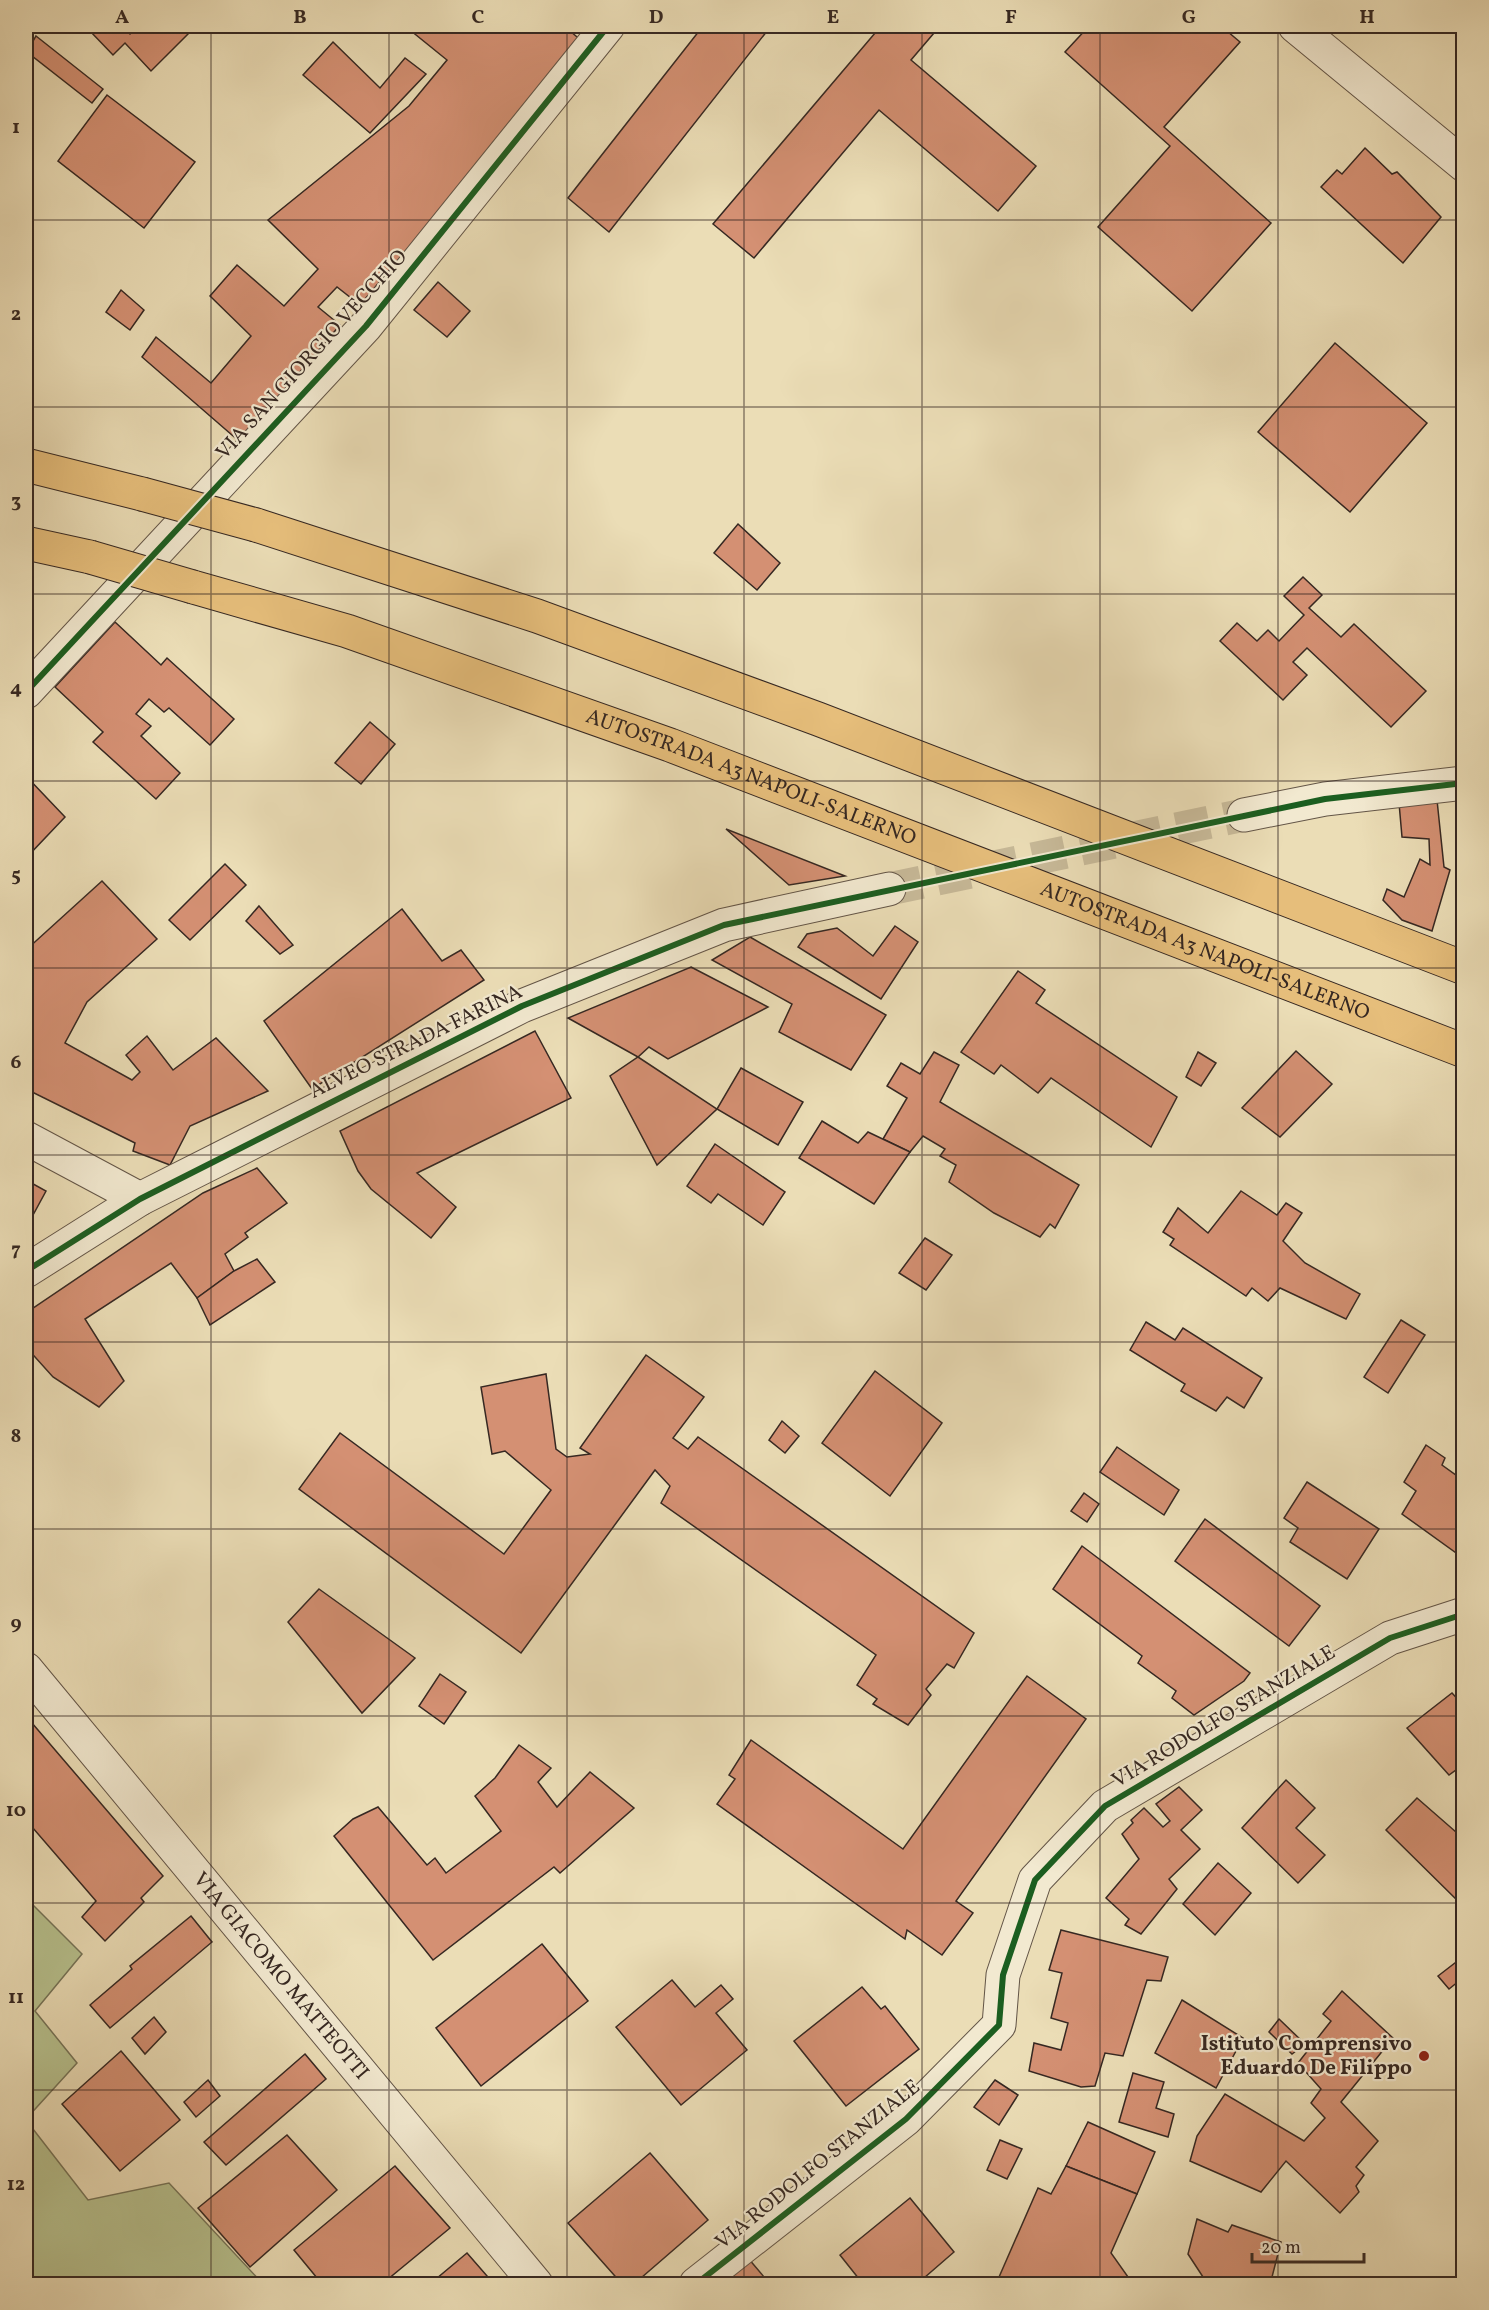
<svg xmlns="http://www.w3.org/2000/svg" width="1489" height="2310" viewBox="0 0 1489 2310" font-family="Vollkorn,serif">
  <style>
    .green { fill: #b7c18e; stroke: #767458; stroke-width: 1.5 }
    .building { fill: #d49073; stroke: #362822; stroke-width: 1.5 }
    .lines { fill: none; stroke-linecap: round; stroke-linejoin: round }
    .minor-tunnel { stroke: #c7b998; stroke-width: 33; stroke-dasharray: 33 16; stroke-linecap: butt }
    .minor-casing { stroke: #635547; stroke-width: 35 }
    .highway-casing { stroke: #362822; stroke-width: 35 }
    .minor { stroke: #f2e9d0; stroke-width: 33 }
    .highway { stroke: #e6be7b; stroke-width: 33 }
    .highway-bridge-casing { stroke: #362822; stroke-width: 35; stroke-linecap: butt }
    .highway-bridge { stroke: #e6be7b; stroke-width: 33 }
    .cycleway-casing { stroke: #f2e9d0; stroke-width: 10 }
    .cycleway { stroke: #1b5e20; stroke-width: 6 }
    .grid { fill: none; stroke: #362822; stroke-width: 1.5; stroke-opacity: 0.55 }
    .poi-dot { fill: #8f2418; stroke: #f2e9d0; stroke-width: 2 }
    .labels { text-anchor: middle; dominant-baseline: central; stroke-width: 4.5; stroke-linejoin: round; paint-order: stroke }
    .street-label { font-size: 21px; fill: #362822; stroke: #f2e9d0 }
    .poi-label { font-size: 21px; font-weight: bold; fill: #362822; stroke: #f2e9d0; text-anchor: end }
    .neatline { fill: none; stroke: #362822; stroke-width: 2 }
    .grid-label { font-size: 20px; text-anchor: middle; font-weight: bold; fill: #362822 }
  </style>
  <rect width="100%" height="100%" fill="#ebddb6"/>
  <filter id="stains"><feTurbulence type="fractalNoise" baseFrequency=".00333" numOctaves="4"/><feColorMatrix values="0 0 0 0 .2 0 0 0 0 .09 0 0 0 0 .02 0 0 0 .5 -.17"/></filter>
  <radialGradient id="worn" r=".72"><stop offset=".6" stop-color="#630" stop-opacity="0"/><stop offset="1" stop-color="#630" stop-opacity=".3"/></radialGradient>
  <!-- green -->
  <g class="green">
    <path d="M26,1898L82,1954L35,2011L77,2063L26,2119Z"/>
    <path d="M26,2120L88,2200L169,2183L263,2284H26Z"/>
  </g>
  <!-- building -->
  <g class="building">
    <path d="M96,26H121L130,34L139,26H182L189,33L151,71L125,43L113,55L90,31Z"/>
    <path d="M405,26H564L583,42L360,305L337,287L318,307L340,325L240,442L142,357L156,337L211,383L251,336L210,296L237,265L284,306L318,269L268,220L409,106L447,60Z"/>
    <path d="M703,26H771L609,232L568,198Z"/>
    <path d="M881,26H940L911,60L1036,166L998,211L879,110L754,258L713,224Z"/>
    <path d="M1089,26H1221L1240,42L1164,127L1271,223L1192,311L1098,227L1170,146L1065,52Z"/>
    <path d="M36,36L103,89L92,103L27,52Z"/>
    <path d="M333,42L380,88L405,58L426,74L370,133L303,75Z"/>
    <path d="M107,95L195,162L144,228L58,161Z"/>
    <path d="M1365,148L1392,174L1397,172L1441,217L1403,263L1321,187L1337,170L1342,174Z"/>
    <path d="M438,282L470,311L447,337L414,310Z"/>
    <path d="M121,290L144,310L130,330L106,312Z"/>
    <path d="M1335,343L1427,423L1350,512L1258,432Z"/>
    <path d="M738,524L780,563L757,590L714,553Z"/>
    <path d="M1303,577L1322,595L1309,608L1341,637L1354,624L1426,691L1391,727L1307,648L1293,662L1307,675L1283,700L1220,641L1237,623L1257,641L1268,630L1279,641L1304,615L1284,596Z"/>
    <path d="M115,622L161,665L167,658L234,719L210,745L169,708L164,712L149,699L136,714L151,726L141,736L180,773L156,799L93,742L103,732L55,687Z"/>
    <path d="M370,722L395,744L361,784L335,763Z"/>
    <path d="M26,776L65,817L26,858Z"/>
    <path d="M1457,798H1464V837H1458Z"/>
    <path d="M1437,800L1444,867L1450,870L1432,931L1402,920L1383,900L1387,889L1404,897L1420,859L1430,865L1429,839L1402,837L1399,803Z"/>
    <path d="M726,829L845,876L789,885Z"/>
    <path d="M225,864L246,885L190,940L169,920Z"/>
    <path d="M102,881L157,939L87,1002L65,1043L132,1080L140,1072L126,1055L147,1036L173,1070L216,1038L268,1091L190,1126L170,1165L133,1151L135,1143L26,1089V950Z"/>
    <path d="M259,906L293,945L280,954L246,921Z"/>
    <path d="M402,909L442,961L461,950L484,980L312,1089L264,1021Z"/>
    <path d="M895,926L918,942L881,999L798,947L807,934L837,928L873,956Z"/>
    <path d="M750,937L886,1015L851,1070L779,1032L792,1004L712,960Z"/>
    <path d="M691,967L768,1007L668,1059L649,1047L638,1057L568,1018Z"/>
    <path d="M1018,971L1045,990L1036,1003L1177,1097L1151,1147L1051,1078L1038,1093L1001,1065L994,1074L961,1052Z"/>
    <path d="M535,1031L571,1098L417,1173L456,1207L431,1238L371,1189L358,1171L340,1131Z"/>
    <path d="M1296,1051L1332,1084L1280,1137L1242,1108Z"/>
    <path d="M934,1052L959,1065L940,1102L1079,1185L1055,1228L1050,1224L1040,1237L994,1213L949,1182L956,1165L940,1156L945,1149L923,1136L910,1152L883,1139L907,1098L887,1086L901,1063L920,1074Z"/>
    <path d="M1198,1052L1216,1063L1201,1086L1186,1077Z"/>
    <path d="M638,1057L717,1109L657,1165L610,1076Z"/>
    <path d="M741,1068L803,1102L778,1145L717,1109Z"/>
    <path d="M822,1121L858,1143L868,1132L910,1152L874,1204L799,1158Z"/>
    <path d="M715,1144L785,1192L763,1225L718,1194L711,1203L687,1186Z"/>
    <path d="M257,1168L287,1203L245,1233L248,1237L225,1254L234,1271L197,1298L171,1263L85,1319L124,1381L99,1407L53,1377L26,1347V1313L203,1193Z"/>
    <path d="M26,1180L46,1191L26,1228Z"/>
    <path d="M1241,1191L1277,1215L1286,1203L1302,1213L1283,1241L1305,1263L1360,1294L1346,1319L1280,1288L1268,1301L1252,1288L1246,1296L1170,1245L1174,1239L1163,1232L1178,1208L1208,1233Z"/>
    <path d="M925,1238L952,1255L926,1290L899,1273Z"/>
    <path d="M257,1259L275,1282L210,1325L197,1298L234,1271Z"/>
    <path d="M1401,1320L1425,1335L1388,1393L1364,1377Z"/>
    <path d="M1146,1322L1175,1340L1183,1328L1262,1378L1244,1408L1227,1397L1216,1411L1181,1391L1185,1384L1130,1350Z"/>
    <path d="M646,1355L704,1397L673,1438L688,1449L698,1437L974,1633L954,1668L947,1664L926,1689L931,1695L908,1725L873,1704L877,1699L857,1685L876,1655L661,1503L670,1486L655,1470L521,1653L299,1489L340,1433L504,1554L551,1490L505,1451L492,1454L481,1387L546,1374L556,1449L567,1457L590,1454L580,1448Z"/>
    <path d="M875,1371L942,1423L890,1496L822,1443Z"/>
    <path d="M782,1421L799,1436L785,1453L769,1440Z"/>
    <path d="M1426,1445L1445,1458L1442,1465L1464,1481V1549L1459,1555L1402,1514L1416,1491L1404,1482Z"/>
    <path d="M1117,1447L1179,1490L1164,1515L1100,1472Z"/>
    <path d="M1307,1482L1379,1529L1347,1579L1290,1542L1298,1528L1284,1518Z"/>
    <path d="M1084,1493L1099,1504L1087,1522L1071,1511Z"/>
    <path d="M1205,1519L1320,1606L1289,1646L1175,1561Z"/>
    <path d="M1082,1546L1250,1673L1244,1681L1194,1715L1172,1698L1176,1691L1138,1663L1142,1656L1053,1589Z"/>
    <path d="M319,1589L415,1658L362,1713L288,1622Z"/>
    <path d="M440,1674L466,1692L444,1724L419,1706Z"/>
    <path d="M1027,1676L1086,1719L956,1901L973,1913L942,1955L907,1930L905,1939L717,1804L735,1779L729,1775L751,1740L903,1849Z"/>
    <path d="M1452,1693L1464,1706V1764L1449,1775L1407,1728Z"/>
    <path d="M26,1716L163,1876L141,1898L144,1902L105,1941L82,1917L96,1901L26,1820Z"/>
    <path d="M519,1745L551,1768L538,1782L557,1807L590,1772L634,1808L560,1873L554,1867L433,1960L334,1836L353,1819L378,1807L427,1865L435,1858L446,1873L501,1831L475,1796L495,1778Z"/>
    <path d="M1286,1780L1315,1808L1296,1828L1325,1855L1298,1883L1242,1828Z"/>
    <path d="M1179,1787L1202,1810L1181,1830L1200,1849L1169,1879L1177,1889L1141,1934L1125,1925L1129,1919L1106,1898L1139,1859L1122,1834L1133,1823L1131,1820L1144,1808L1163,1827L1170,1821L1156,1804Z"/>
    <path d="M1417,1798L1464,1839V1907L1386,1830Z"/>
    <path d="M1218,1863L1251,1893L1215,1935L1183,1904Z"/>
    <path d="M191,1916L212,1942L110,2028L90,2005L132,1969L130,1966Z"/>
    <path d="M1061,1930L1168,1957L1161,1981L1147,1980L1123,2056L1105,2053L1095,2086L1081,2087L1029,2071L1034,2043L1061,2050L1068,2023L1051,2018L1062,1973L1049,1970Z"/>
    <path d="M542,1944L588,2001L481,2086L436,2028Z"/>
    <path d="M1464,1956V1977L1449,1989L1438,1976Z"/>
    <path d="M672,1980L695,2007L721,1985L733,1999L716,2013L747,2050L681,2105L616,2027Z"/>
    <path d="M862,1987L881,2009L885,2006L919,2049L846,2106L794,2041Z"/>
    <path d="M1342,1991L1393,2038L1341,2102L1378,2141L1356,2167L1364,2175L1356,2186L1359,2192L1340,2213L1286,2161L1261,2192L1190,2161L1197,2136L1225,2094L1304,2141L1325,2118L1311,2103L1321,2089L1298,2063L1331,2021L1323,2014Z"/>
    <path d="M1182,2000L1243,2038L1216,2088L1155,2053Z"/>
    <path d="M154,2017L166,2032L145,2054L132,2038Z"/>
    <path d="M1279,2019L1305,2044L1292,2054L1269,2032Z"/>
    <path d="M121,2051L180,2120L120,2171L62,2104Z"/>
    <path d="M305,2054L326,2079L226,2165L204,2142Z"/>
    <path d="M1133,2073L1164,2082L1156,2108L1174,2114L1168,2137L1119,2122Z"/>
    <path d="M208,2080L220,2096L196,2117L184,2102Z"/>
    <path d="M995,2080L1018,2095L999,2125L974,2107Z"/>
    <path d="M1088,2122L1155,2152L1137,2194L1066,2166Z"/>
    <path d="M287,2135L337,2190L250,2267L198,2208Z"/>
    <path d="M1000,2140L1022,2149L1007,2179L987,2170Z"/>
    <path d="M650,2153L708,2220L634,2284H622L568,2223Z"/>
    <path d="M395,2166L450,2228L382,2284H322L294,2250Z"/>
    <path d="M1066,2166L1137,2194L1111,2253L1133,2284H996L1038,2188L1051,2194Z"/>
    <path d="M910,2198L954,2252L917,2284H863L840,2255Z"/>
    <path d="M1197,2219L1228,2232L1232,2225L1281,2242L1272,2277L1291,2284H1202L1205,2280L1188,2254Z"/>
    <path d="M467,2253L494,2284H430Z"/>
    <path d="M748,2258L770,2284H717Z"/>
  </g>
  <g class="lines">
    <!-- minor-tunnel -->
    <path class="minor-tunnel" d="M889,889L1244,815"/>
    <!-- minor casing -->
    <g class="minor-casing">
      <g id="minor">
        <path d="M1295,26L1464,165"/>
        <path d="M26,692L366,326L608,26"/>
        <path d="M1244,815L1325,799L1464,783"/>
        <path d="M26,1138L140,1199"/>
        <path d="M26,1271L140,1199L522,1006L724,925L889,889"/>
        <path id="s1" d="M26,1669L536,2284"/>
        <path d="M696,2284L906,2119L999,2025L1003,1975L1035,1880L1105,1806L1390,1638L1464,1614"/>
      </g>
    </g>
    <!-- highway casing -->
    <g class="highway-casing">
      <g id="highway">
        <path d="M26,465L142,494"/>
        <path d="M256,525L537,616L818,719L1464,968"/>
        <path d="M26,543L90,557"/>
        <path id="s2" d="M193,587L347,631L670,745L1464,1051"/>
      </g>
    </g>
    <!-- minor -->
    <use href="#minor" class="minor"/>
    <!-- highway -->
    <use href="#highway" class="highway"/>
    <!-- highway-bridge casing -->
    <g class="highway-bridge-casing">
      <g id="highway-bridge">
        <path d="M142,494L256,525"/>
        <path d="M90,557L193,587"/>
      </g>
    </g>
    <!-- highway-bridge -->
    <use href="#highway-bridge" class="highway-bridge"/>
    <!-- cycleway casing -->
    <g class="cycleway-casing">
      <g id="cycleway">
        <path d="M26,692L366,326L608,26"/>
        <path d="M26,1271L140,1199L522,1006L724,925L1325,799L1464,783"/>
        <path d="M696,2284L906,2119L999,2025L1003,1975L1035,1880L1105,1806L1390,1638L1464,1614"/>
      </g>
    </g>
    <!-- cycleway -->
    <use href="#cycleway" class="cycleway"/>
  </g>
  <!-- grid -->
  <path class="grid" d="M211,26V2284M389,26V2284M567,26V2284M744,26V2284M922,26V2284M1100,26V2284M1278,26V2284M26,220H1464M26,407H1464M26,594H1464M26,781H1464M26,968H1464M26,1155H1464M26,1342H1464M26,1529H1464M26,1716H1464M26,1903H1464M26,2090H1464"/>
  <!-- markers -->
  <circle class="poi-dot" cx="1424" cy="2056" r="6"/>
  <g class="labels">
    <!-- street labels -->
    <g class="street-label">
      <text transform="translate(312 355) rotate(-48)">VIA SAN GIORGIO VECCHIO</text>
      <text stroke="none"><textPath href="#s2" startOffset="590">AUTOSTRADA A3 NAPOLI-SALERNO</textPath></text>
      <text stroke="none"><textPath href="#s2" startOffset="1076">AUTOSTRADA A3 NAPOLI-SALERNO</textPath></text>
      <text transform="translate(416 1042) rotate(-26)">ALVEO STRADA FARINA</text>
      <text transform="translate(1224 1717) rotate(-31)">VIA RODOLFO STANZIALE</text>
      <text stroke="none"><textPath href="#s1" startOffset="399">VIA GIACOMO MATTEOTTI</textPath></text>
      <text transform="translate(818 2165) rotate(-39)">VIA RODOLFO STANZIALE</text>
    </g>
    <!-- poi labels -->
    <g class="poi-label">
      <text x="1412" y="2044">Istituto Comprensivo<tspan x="1412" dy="24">Eduardo De Filippo</tspan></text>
    </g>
  </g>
  <!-- margin -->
  <rect width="1489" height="2310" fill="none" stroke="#ebddb6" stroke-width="66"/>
  <!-- scale -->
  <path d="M1252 2253v9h112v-9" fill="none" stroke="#362822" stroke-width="3"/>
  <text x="1261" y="2253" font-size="18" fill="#362822" stroke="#f2e9d0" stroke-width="4.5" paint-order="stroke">20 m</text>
  <rect x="33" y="33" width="1423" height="2244" class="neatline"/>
  <g class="grid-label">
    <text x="122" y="23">A</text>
    <text x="300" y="23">B</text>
    <text x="478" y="23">C</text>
    <text x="656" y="23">D</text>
    <text x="833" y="23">E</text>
    <text x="1011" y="23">F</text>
    <text x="1189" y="23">G</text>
    <text x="1367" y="23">H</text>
    <text x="16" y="133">1</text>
    <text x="16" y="320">2</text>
    <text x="16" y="507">3</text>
    <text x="16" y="694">4</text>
    <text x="16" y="881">5</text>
    <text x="16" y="1068">6</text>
    <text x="16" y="1255">7</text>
    <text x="16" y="1442">8</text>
    <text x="16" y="1629">9</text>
    <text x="16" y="1816">10</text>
    <text x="16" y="2003">11</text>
    <text x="16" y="2190">12</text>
  </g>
  <rect width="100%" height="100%" filter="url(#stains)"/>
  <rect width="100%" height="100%" fill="url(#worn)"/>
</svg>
